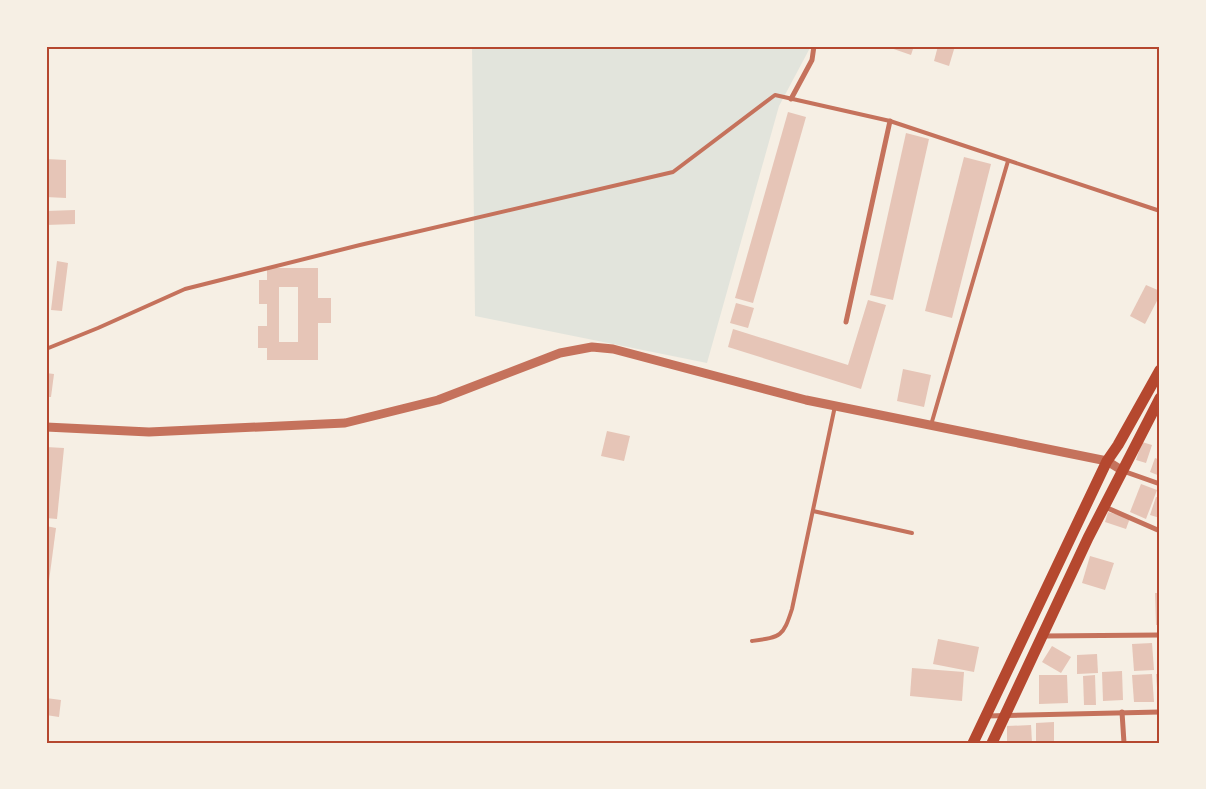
<svg xmlns="http://www.w3.org/2000/svg" width="1206" height="789" viewBox="0 0 1206 789" font-family="'Public Sans',sans-serif">
  <style>
    .green { fill: #e2e4dc }
    .building { fill: #e6c5b7; fill-rule: evenodd }
    .lines { fill: none; stroke-linecap: round; stroke-linejoin: round }
    .service { stroke: #c5725c; stroke-width: 4 }
    .minor { stroke: #c5725c; stroke-width: 5 }
    .tertiary { stroke: #c5725c; stroke-width: 9 }
    .primary { stroke: #b5482f; stroke-width: 11 }
    .neatline { fill: none; stroke: #b5482f; stroke-width: 2 }
  </style>
  <rect width="100%" height="100%" fill="#f6efe4"/>
  <!-- green -->
  <path class="green" d="M472,46H811L779,106L707,363L475,316Z"/>
  <!-- building -->
  <g class="building">
    <path d="M885,46H914L911,55Z"/>
    <path d="M938,46H955L949,66L934,61Z"/>
    <path d="M788,112L806,117L753,303L735,298Z"/>
    <path d="M906,133L929,139L893,300L870,295Z"/>
    <path d="M964,157L991,164L952,318L925,311Z"/>
    <path d="M46,159L66,160V198L46,197Z"/>
    <path d="M75,210V224L46,225V211Z"/>
    <path d="M57,261L68,263L62,311L51,310Z"/>
    <path d="M267,268H318V298H331V323H318V360H267V348H258V326H267V304H259V280H267ZM279,287H298V342H279Z"/>
    <path d="M1146,285L1160,291V295L1145,324L1130,316Z"/>
    <path d="M868,300L886,305L861,389L728,347L733,329L848,365Z"/>
    <path d="M736,303L754,308L748,328L730,323Z"/>
    <path d="M903,369L931,375L924,407L897,401Z"/>
    <path d="M46,373L54,374L51,397H46Z"/>
    <path d="M607,431L630,436L624,461L601,456Z"/>
    <path d="M1142,442L1152,445L1146,463L1136,460Z"/>
    <path d="M46,447L64,448L57,519L46,518Z"/>
    <path d="M1155,458L1160,460V476L1150,472Z"/>
    <path d="M1141,484L1157,490L1146,519L1130,512Z"/>
    <path d="M1156,497L1160,498V518L1150,515Z"/>
    <path d="M1108,512L1130,518L1126,529L1105,522Z"/>
    <path d="M46,526L56,528L47,596H46Z"/>
    <path d="M1090,556L1114,563L1105,590L1082,583Z"/>
    <path d="M1155,593H1160V625H1156Z"/>
    <path d="M938,639L979,647L974,672L933,664Z"/>
    <path d="M1152,643L1154,670L1134,671L1132,644Z"/>
    <path d="M1160,643V671H1158L1157,644Z"/>
    <path d="M1052,646L1071,657L1061,673L1042,662Z"/>
    <path d="M1097,654L1098,673L1077,674V655Z"/>
    <path d="M912,668L964,672L962,701L910,696Z"/>
    <path d="M1122,671L1123,700L1103,701L1102,672Z"/>
    <path d="M1152,674L1154,702H1134L1132,675Z"/>
    <path d="M1156,674H1160V701H1158Z"/>
    <path d="M1039,675H1067L1068,703L1039,704Z"/>
    <path d="M1095,675L1096,705H1084L1083,676Z"/>
    <path d="M46,698L61,700L59,717L46,715Z"/>
    <path d="M1054,722V743H1036V723Z"/>
    <path d="M1031,725L1032,742L1007,743V726Z"/>
  </g>
  <g class="lines">
    <!-- service -->
    <g class="service">
      <path d="M46,349L98,328L185,289L360,245L673,172L775,95L890,121L1160,211"/>
      <path d="M931,425L1008,161"/>
      <path d="M813,511L912,533"/>
      <path d="M752,641C781,637 783,637 792,609L835,406"/>
    </g>
    <!-- minor -->
    <g class="minor">
      <path d="M791,99L812,60L814,46"/>
      <path d="M846,322L890,121"/>
      <path d="M1123,471L1160,484"/>
      <path d="M1105,507L1160,531"/>
      <path d="M1043,636L1160,635"/>
      <path d="M1122,712L1124,743"/>
      <path d="M986,716L1160,712"/>
    </g>
    <!-- tertiary -->
    <path class="tertiary" d="M46,427L149,432L345,423L438,400L560,353L592,347L613,349L806,400L1107,461L1123,471"/>
    <!-- primary -->
    <g class="primary">
      <path d="M973,743L1107,461L1118,445L1160,370"/>
      <path d="M992,743L1088,538L1160,398"/>
    </g>
  </g>
  <!-- border -->
  <rect width="1206" height="789" fill="none" stroke="#f6efe4" stroke-width="95"/>
  <rect x="48" y="48" width="1110" height="694" class="neatline"/>
</svg>
